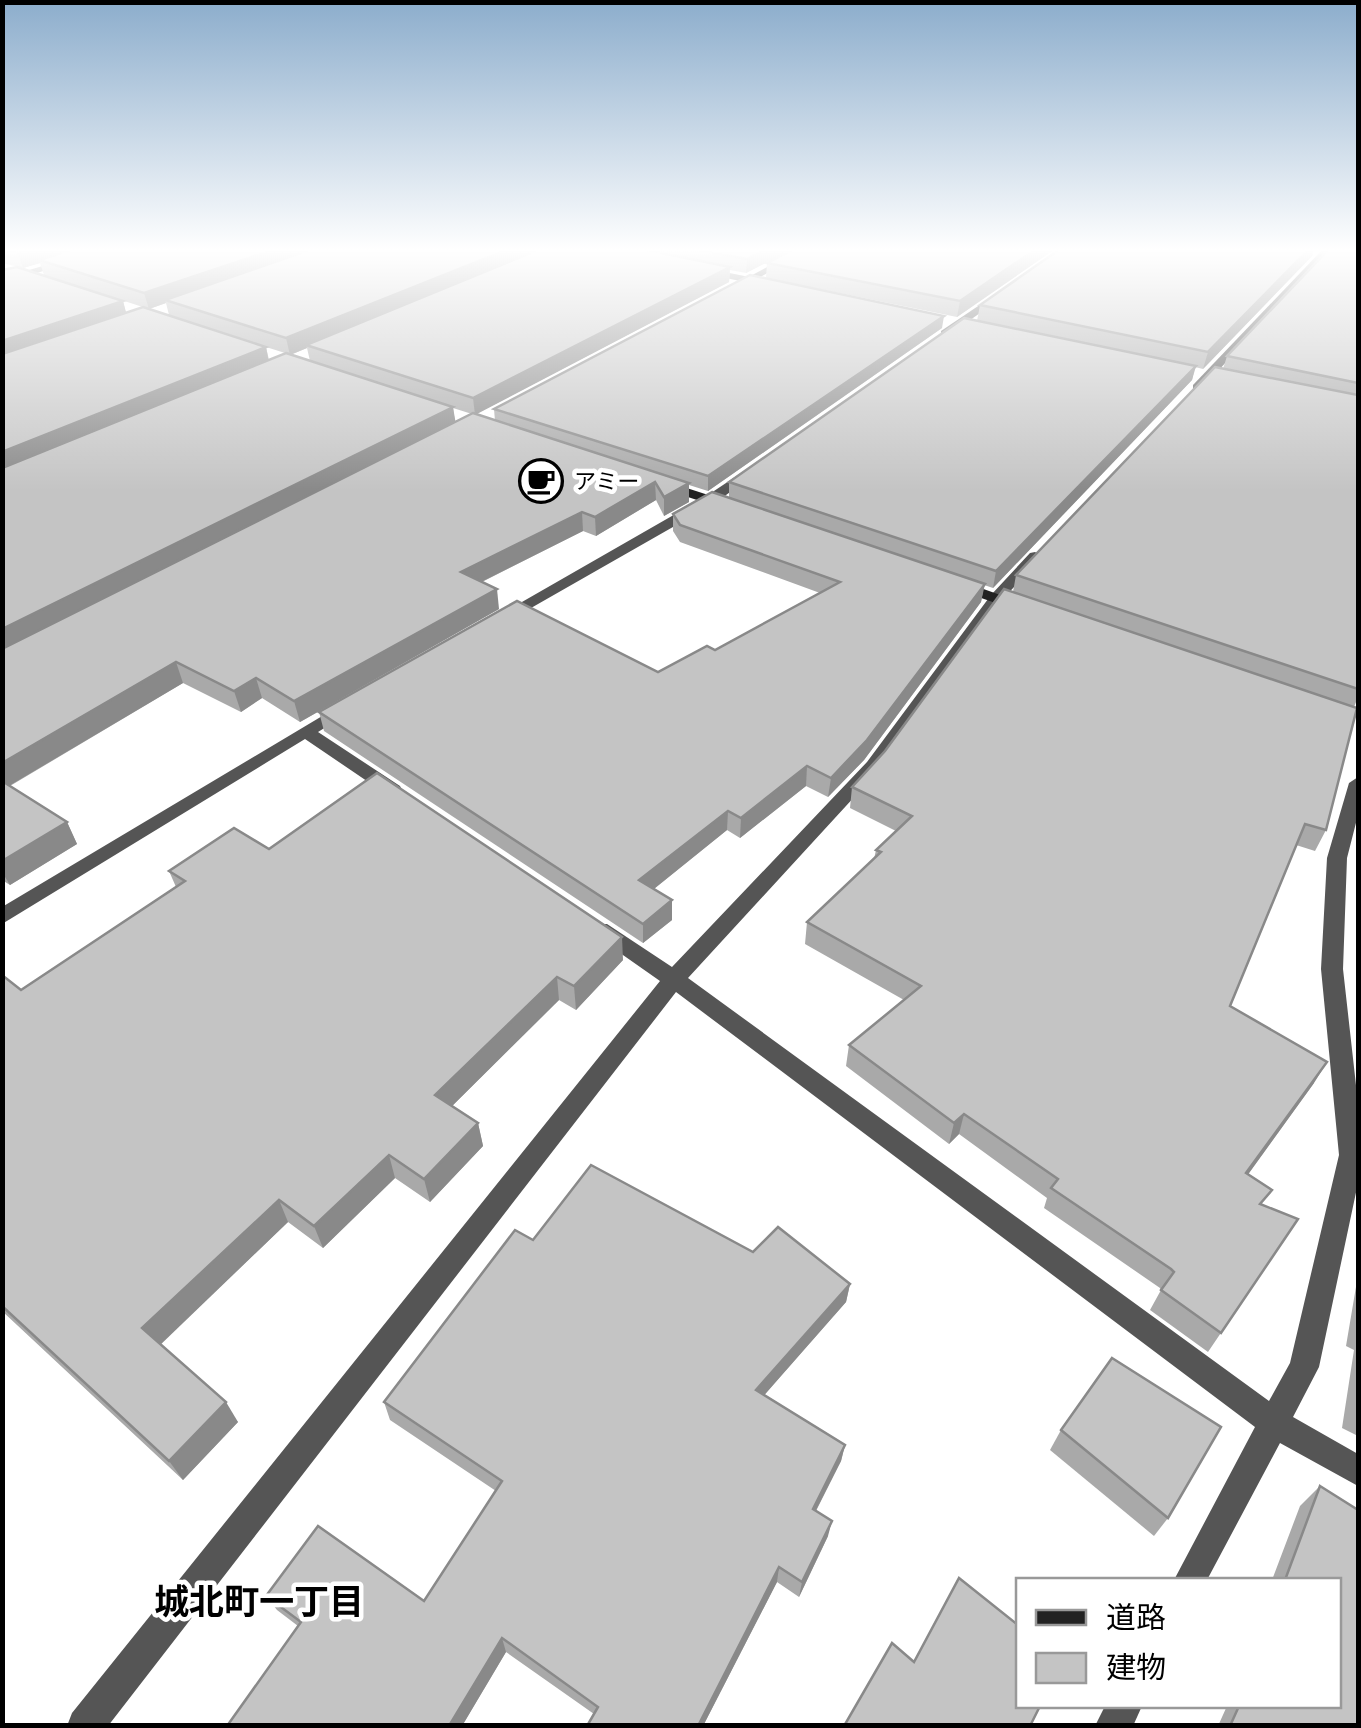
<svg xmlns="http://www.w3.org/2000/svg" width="1361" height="1728" viewBox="0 0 1361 1728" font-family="'Public Sans','Noto Sans JP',sans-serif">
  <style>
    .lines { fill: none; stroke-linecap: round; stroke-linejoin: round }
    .street { fill: #555; fill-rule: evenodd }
    .secondary { fill: #222; fill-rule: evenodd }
    .wall { fill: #a9a9a9; fill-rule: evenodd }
    .shaded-wall { fill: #898989 }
    .building { fill: #c4c4c4; stroke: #898989; stroke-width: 2.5 }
    .labels { text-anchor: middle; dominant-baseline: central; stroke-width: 9; stroke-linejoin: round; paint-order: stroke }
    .far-poi-label { font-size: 22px; fill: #000; stroke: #fff; text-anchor: start }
    .near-neighbourhood-label { font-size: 35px; font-weight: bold; fill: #000; stroke: #fff }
  </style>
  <rect width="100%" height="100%" fill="#fff"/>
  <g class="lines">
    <!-- street -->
    <g class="street">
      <path d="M100,249H113L2,284V278Z"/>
      <path d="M1323,249H1332L1201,389H1193V385Z"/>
      <path d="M705,268L769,281L774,284L769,287L702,273Z"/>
      <path d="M996,294L1004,296L949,335H941V331Z"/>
      <path d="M750,467L756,471L755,474L715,503L510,620H498L496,617L705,497Z"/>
      <path d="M1035,552L1042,556L1040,559L1001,601L879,770L688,978L1269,1401L1290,1363L1339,1155L1321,969L1327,858L1349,783L1358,777V815L1347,858L1343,969L1358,1103V1183L1319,1367L1293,1417L1358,1454V1486L1280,1443L1207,1580H1174L1255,1427L676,992L108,1726H67L72,1713L660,981L593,934L589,929L593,924H607L672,967L867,762L991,595L1030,553Z"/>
      <path d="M344,703L350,704L353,708L350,712L318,732L400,786L402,790L400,794H386L305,739L2,924V907Z"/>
      <path d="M1105,1706H1142L1133,1726H1095Z"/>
    </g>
    <!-- secondary -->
    <g class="secondary">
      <path d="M801,249H812L736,290L728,288Z"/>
      <path d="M665,481L733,503L735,506L728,510L660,488L658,485Z"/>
      <path d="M958,580L1026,604L1029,607L1021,612L953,588V582Z"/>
    </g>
  </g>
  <!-- wall -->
  <g class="wall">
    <path d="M2,249H793L746,273L730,270L729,282L476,414L495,421L494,409L942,328L708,491L689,485V502L664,516L656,500L596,536L583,531L482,582L499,609L300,722L262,698L241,712L183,683L10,786L67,822L77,844L10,885L2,880V270L123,301L126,313L169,315L166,303L149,309L44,275L40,263L23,268L2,263ZM266,347L285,353L269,360ZM307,348L310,361L290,355ZM453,408L472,414L455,422Z"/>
    <path d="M1055,249L957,317L766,278L767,263Z"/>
    <path d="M1060,249H1314L1312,256L1203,369L1195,367L1192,380L993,588L984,585L981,602L864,760L828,797L806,786L740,838L727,830L654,889L672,900V920L643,943L324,731L319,712L658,672L715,650L820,593L680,542L673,531V514L729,498V482L977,321L980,305Z"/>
    <path d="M1358,249V697L1354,707L1326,830L1315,851L1296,845L1230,1006L1314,1083L1248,1174L1262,1205L1298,1219L1208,1352L1150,1310L1161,1290L1160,1288L1044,1208L1047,1198L959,1134L949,1144L846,1066L849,1045L904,1000L805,944L807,922L874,859L876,850L896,831L850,808L852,787L885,751L1013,592L1016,575L1223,369L1227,356Z"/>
    <path d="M269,849L623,960L576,1010L559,1000L452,1106L478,1123L483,1146L430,1202L395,1178L323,1248L288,1222L160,1344L238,1422L183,1480L2,1311V975L21,990L176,887L169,871Z"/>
    <path d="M533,1240L753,1252L850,1284L846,1302L764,1395L845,1445L841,1461L816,1511L828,1536L799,1597L777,1582L703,1726H587L594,1714L506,1652L462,1726H227L298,1626L277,1610L266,1596L424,1601L496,1491L390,1420L384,1402Z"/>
    <path d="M1358,1275V1436L1342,1428L1354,1350L1346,1346Z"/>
    <path d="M1061,1430L1168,1518L1154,1536L1050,1450Z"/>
    <path d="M1320,1486L1358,1510V1726H1218L1227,1706H1338V1580H1272L1300,1506Z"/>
  </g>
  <!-- shaded-wall -->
  <g class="shaded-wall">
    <path d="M33,249H87L39,260L40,263L23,268L18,253Z"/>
    <path d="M276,249H321L165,300L166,303L149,309L144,293Z"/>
    <path d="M509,249H546L306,345L307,348L290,355L286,338Z"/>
    <path d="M766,249H793L746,273L747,259Z"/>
    <path d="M1036,249H1055L957,317L960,301Z"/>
    <path d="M1309,249H1314L1312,256L1203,369L1208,352Z"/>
    <path d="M730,267L729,282L475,415L473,398Z"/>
    <path d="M123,301L127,316L2,360V341Z"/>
    <path d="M944,316L942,328L708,491V476Z"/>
    <path d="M266,347L269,363L2,474V452Z"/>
    <path d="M1196,366L1192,380L993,588L996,571Z"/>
    <path d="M453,407L456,425L2,655V629Z"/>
    <path d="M655,482L656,500L596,536L595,517Z"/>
    <path d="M689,483V502L664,516V497Z"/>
    <path d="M582,512L583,531L463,591L461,572Z"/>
    <path d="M985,584L981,602L864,760L828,797L831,778Z"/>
    <path d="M497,589L499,609L300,722L294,701Z"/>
    <path d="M176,662L183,683L2,790V763Z"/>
    <path d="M256,678L262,698L241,712L234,691Z"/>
    <path d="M807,766L806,786L740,838L741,818Z"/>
    <path d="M728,811L727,830L640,900L639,880Z"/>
    <path d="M67,822L77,844L10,885L2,872V861Z"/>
    <path d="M672,900V920L643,943V924Z"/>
    <path d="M622,937L623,960L576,1010L574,986Z"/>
    <path d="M557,977L559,1000L440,1118L435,1095Z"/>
    <path d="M1327,1062L1314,1083L1234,1194L1246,1173Z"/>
    <path d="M964,1114L959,1134L949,1144L954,1123Z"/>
    <path d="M478,1123L483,1146L430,1202L424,1179Z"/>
    <path d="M389,1155L395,1178L323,1248L314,1226Z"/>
    <path d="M279,1200L288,1222L156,1349L142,1328Z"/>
    <path d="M850,1284L846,1302L754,1407L756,1390Z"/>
    <path d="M226,1402L238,1422L183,1480L169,1461Z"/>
    <path d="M845,1445L841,1461L809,1524L813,1509Z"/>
    <path d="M832,1521L828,1536L799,1597L802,1582Z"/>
    <path d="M779,1567L777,1582L703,1726H698Z"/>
    <path d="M502,1638L506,1652L462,1726H449Z"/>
  </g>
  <!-- building -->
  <g class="building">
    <path d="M2,249H33L18,253Z"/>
    <path d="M74,249H276L144,293L39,260Z"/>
    <path d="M312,249H509L286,338L165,300Z"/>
    <path d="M540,249H642L730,267L473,398L306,345Z"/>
    <path d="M692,249H766L747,259Z"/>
    <path d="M794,249H1036L960,301L767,263Z"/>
    <path d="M1060,249H1309L1208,352L980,305Z"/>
    <path d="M1329,249H1358V383L1227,356Z"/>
    <path d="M17,267L123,301L2,341V270Z"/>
    <path d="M750,275L944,316L708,476L494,409Z"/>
    <path d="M143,307L266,347L2,452V354Z"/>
    <path d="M964,318L1196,366L996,571L729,482Z"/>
    <path d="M286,353L453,407L2,629V468Z"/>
    <path d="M1215,367L1358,395V689L1016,575Z"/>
    <path d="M473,413L689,483L664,497L655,482L595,517L582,512L461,572L497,589L294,701L256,678L234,691L176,662L2,763V649Z"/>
    <path d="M712,492L985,584L867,740L831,778L807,766L741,818L728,811L639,880L672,900L643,924L319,712L517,601L658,672L707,646L715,650L840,582L680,525L673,514Z"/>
    <path d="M1004,589L1357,708L1326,830L1305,824L1230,1006L1327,1062L1246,1173L1272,1190L1260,1204L1298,1219L1221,1333L1161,1290L1174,1272L1171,1269L1051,1188L1058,1179L964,1114L954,1123L849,1045L921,986L807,922L881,852L876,850L912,816L852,787L885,751Z"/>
    <path d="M377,773L622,937L574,986L557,977L435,1095L478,1123L424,1179L389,1155L314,1226L279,1200L142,1328L226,1402L169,1461L2,1306V975L21,990L185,881L169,871L234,828L269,849Z"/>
    <path d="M2,781L67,822L2,861Z"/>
    <path d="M591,1165L753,1252L778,1227L850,1284L756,1390L845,1445L813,1509L832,1521L802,1582L779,1567L698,1726H587L598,1707L502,1638L449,1726H227L301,1622L266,1596L318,1526L424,1601L502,1481L384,1402L515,1230L533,1240Z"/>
    <path d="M1112,1358L1221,1427L1168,1518L1061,1430Z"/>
    <path d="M1320,1486L1358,1510V1726H1230L1239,1706H1338V1580H1285Z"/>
    <path d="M959,1578L1018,1625V1706H1040L1030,1726H844L892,1643L914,1662Z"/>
  </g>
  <!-- sky -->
  <linearGradient id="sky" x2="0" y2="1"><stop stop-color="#8cadcc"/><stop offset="0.51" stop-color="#fff"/><stop offset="1" stop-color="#fff" stop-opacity="0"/></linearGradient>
  <rect width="1361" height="491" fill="url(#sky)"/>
  <!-- icons -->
  <defs>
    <g id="cafe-ring" transform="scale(2.25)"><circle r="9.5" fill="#fff" stroke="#000" stroke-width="1.5"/><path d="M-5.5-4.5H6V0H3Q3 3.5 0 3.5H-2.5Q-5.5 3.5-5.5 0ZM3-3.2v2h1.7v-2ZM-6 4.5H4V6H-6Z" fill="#000"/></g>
  </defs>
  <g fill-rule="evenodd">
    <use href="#cafe-ring" x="541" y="481"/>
  </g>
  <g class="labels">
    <!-- far-poi labels -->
    <g class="far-poi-label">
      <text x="574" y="481">アミー</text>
    </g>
    <!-- near-neighbourhood labels -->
    <g class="near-neighbourhood-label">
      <text x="259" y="1601">城北町一丁目</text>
    </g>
  </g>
  <!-- border -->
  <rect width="1361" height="1728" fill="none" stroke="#000000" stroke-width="10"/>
  <!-- legend -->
  <rect x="1016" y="1578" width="325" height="130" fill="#ffffff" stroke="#999999" stroke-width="2.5"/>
  <rect x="1036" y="1610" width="50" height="15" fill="#222222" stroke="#999999" stroke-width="2.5"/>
  <text x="1106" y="1628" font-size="30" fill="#000000">道路</text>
  <rect x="1036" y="1653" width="50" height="30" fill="#c4c4c4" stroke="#999999" stroke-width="2.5"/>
  <text x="1106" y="1678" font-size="30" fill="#000000">建物</text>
</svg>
